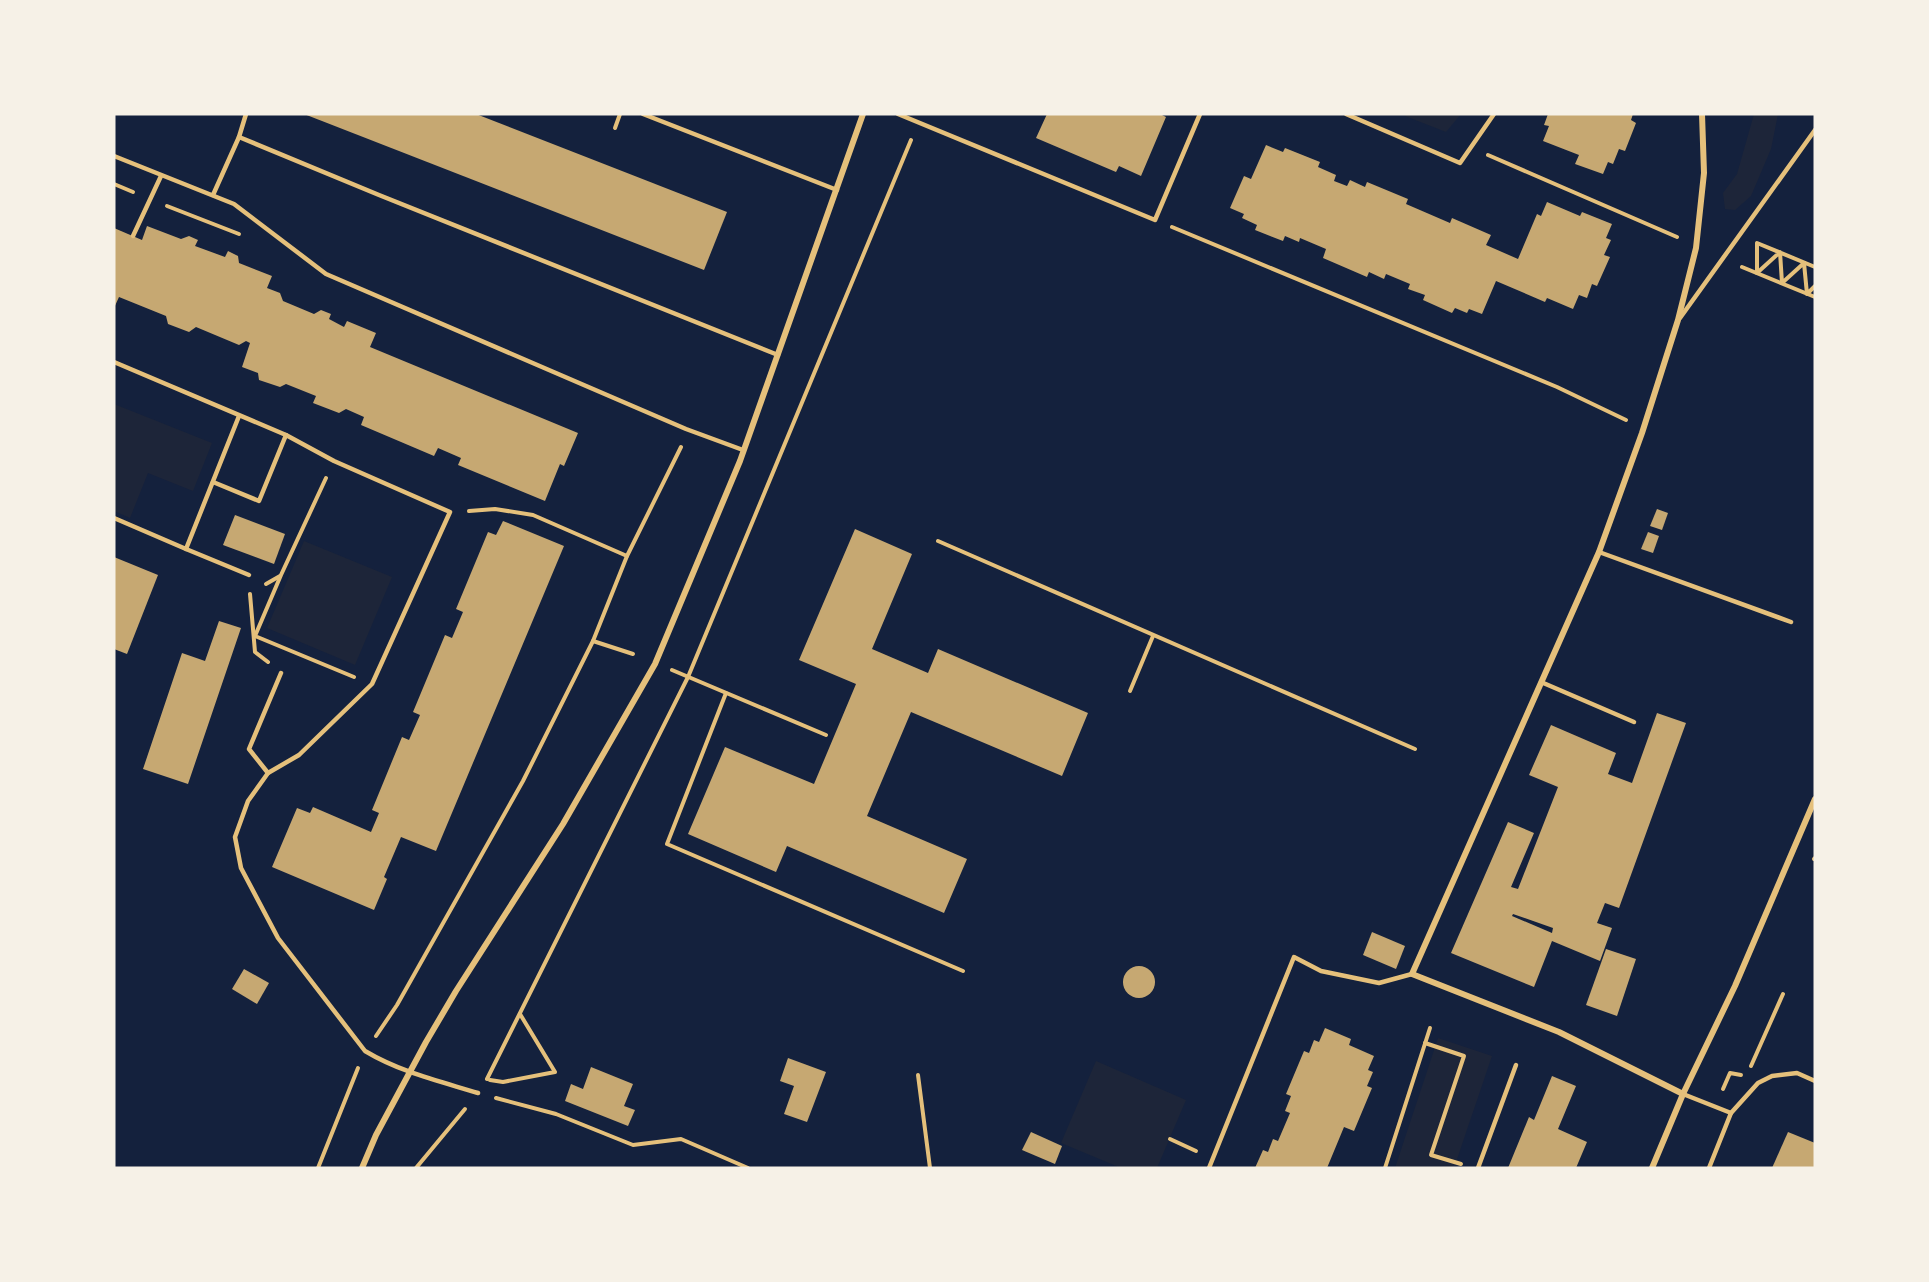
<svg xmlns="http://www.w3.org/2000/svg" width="1929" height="1282" viewBox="0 0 1929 1282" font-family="'Times New Roman',serif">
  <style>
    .green { fill: #1d2539 }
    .building { fill: #c6a872; fill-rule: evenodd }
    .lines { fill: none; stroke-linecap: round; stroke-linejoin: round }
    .path { stroke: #e5c07b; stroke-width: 4 }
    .service { stroke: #e5c07b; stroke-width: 4.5 }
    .minor { stroke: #e5c07b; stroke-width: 6 }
  </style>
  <rect width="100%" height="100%" fill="#14213d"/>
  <!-- green -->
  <g class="green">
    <path d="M1406,114H1461L1446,132L1405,116Z"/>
    <path d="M1754,114H1778L1771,149L1751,196L1735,210L1725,209L1723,193L1737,174Z"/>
    <path d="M114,404L212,443L193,491L148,473L130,518L114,511Z"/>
    <path d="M304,541L392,577L355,665L267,628Z"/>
    <path d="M1438,1038L1492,1056L1454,1168H1395Z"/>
    <path d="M1096,1061L1186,1100L1157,1168H1121L1061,1143Z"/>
  </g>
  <!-- building -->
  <g class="building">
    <path d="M304,114H476L727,212L704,270Z"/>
    <path d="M1047,114H1160L1166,117L1141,176L1119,166L1116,172L1036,138Z"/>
    <path d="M1548,114H1633L1631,120L1636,123L1625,151L1619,149L1613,164L1608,162L1603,174L1575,164L1579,155L1543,141L1549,126L1544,125Z"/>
    <path d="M1266,145L1283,152L1285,148L1320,162L1318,167L1336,175L1334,181L1347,186L1350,180L1365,187L1367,182L1408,199L1406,204L1450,223L1452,218L1491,235L1486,245L1518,259L1537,214L1541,216L1547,202L1580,216L1582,212L1612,224L1606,238L1611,240L1604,255L1610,257L1597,286L1592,284L1587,298L1579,295L1573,309L1547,298L1545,302L1496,281L1482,314L1469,309L1467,313L1455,308L1452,313L1423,300L1425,295L1408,289L1410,284L1386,274L1384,279L1369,272L1367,277L1323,258L1326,249L1300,238L1299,242L1285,236L1283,241L1255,230L1257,225L1242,218L1244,214L1230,208L1244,176L1251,179Z"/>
    <path d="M147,226L181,239L189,236L198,240L195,246L225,257L228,251L238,256L239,263L272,276L267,288L280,293L283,301L314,314L321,310L331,314L329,319L344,327L347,321L376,333L370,347L578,433L564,466L560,464L545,501L458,465L461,458L438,448L434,456L361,425L364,417L346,409L339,413L313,403L316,396L286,384L280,387L259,380L258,373L242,367L250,343L246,341L239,345L196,327L189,332L168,324L166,316L119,297L114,308V228L142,240Z"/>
    <path d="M1657,509L1668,513L1662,530L1650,526Z"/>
    <path d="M235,515L285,534L274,564L223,545Z"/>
    <path d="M503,521L564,546L436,851L401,837L384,877L387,879L374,910L272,867L297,808L310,813L313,807L371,832L379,813L372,810L402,737L409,740L420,715L413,712L445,635L452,638L463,612L456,609L488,532L496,535Z"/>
    <path d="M855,529L912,554L872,649L928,673L938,649L1088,713L1062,776L911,712L867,816L967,859L944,913L787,846L776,872L688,834L725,747L814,784L856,684L799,660Z"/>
    <path d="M1648,532L1659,536L1653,553L1641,549Z"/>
    <path d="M114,557L158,575L127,654L114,649Z"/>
    <path d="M219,621L241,628L188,784L143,769L182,653L205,661Z"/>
    <path d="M1657,713L1686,723L1619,908L1605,903L1597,923L1612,928L1600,961L1552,941L1534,987L1451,953L1508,822L1534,833L1511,887L1518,889L1558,787L1529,775L1551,725L1616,753L1608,774L1632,783ZM1513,914L1553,928L1552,933L1512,916Z"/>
    <path d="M1372,932L1405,946L1396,969L1363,955Z"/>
    <path d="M1606,949L1636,959L1617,1016L1586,1005Z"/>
    <circle cx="1139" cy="982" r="16"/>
    <path d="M244,969L269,983L257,1004L232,989Z"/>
    <path d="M1325,1028L1351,1039L1349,1045L1374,1056L1368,1070L1373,1072L1367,1086L1372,1088L1354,1131L1344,1127L1327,1168H1255L1263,1150L1268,1152L1273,1139L1278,1141L1290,1113L1285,1111L1291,1096L1286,1094L1304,1051L1309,1053L1314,1040L1319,1042Z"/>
    <path d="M788,1058L826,1072L807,1122L784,1114L794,1086L780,1081Z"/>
    <path d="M591,1067L633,1084L624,1106L635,1110L628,1126L565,1101L571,1084L583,1089Z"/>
    <path d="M1552,1076L1576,1086L1558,1129L1587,1142L1576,1168H1508L1529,1117L1534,1120Z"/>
    <path d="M1031,1132L1062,1146L1055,1164L1022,1150Z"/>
    <path d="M1788,1132L1815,1143V1168H1772Z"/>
  </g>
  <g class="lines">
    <!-- path -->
    <g class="path">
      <path d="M615,128L620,114"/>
      <path d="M1488,155L1677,237"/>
      <path d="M114,184L133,192"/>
      <path d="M167,206L239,234"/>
      <path d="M1172,227L1557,387L1626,420"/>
      <path d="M1742,267L1815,297"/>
      <path d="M1815,267L1757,243V273L1780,252L1782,283L1804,263L1807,294L1815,286"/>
      <path d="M326,478L281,575L255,636L354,677"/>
      <path d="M469,511L495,509L533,515L627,556"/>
      <path d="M938,541L1415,749"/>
      <path d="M266,584L280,576"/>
      <path d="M250,594L255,652L268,662"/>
      <path d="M593,641L633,654"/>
      <path d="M672,670L826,735"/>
      <path d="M1130,691L1153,636"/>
      <path d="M726,693L667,844L963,971"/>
      <path d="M1814,859L1815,858"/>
      <path d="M376,1036L397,1005L523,781L593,641L627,556L681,447"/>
      <path d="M1425,1043L1464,1056L1431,1155L1461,1164"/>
      <path d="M1751,1066L1783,994"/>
      <path d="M918,1075L930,1168"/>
      <path d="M487,1079L688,677L911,140"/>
      <path d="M490,1080L503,1082L555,1072L520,1014"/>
      <path d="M1723,1089L1730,1073L1741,1075"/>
      <path d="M496,1098L556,1114L633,1145L681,1139L748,1168"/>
      <path d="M1170,1139L1196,1151"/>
      <path d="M318,1168L358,1068"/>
      <path d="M416,1168L465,1109"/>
      <path d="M1385,1168L1430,1028"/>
    </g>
    <!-- service -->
    <g class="service">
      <path d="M643,114L837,190"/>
      <path d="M898,114L1155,220L1200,114"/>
      <path d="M1346,114L1460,163L1494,114"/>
      <path d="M239,137L379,195L778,355"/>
      <path d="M114,156L234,204L326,274L686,429L743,450"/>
      <path d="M213,195L239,137L246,114"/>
      <path d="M133,236L161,176"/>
      <path d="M1680,318L1815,130"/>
      <path d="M114,362L286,435L334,461L450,512L372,684L299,755L268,773L248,801L235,837L241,868L278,938L365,1051C400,1072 439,1081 478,1093"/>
      <path d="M213,482L259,501L286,435"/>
      <path d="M114,518L186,549L239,416"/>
      <path d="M186,549L249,575"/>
      <path d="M1599,552L1791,622"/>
      <path d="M1541,682L1634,722"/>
      <path d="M268,773L249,749L281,673"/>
      <path d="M1683,1094L1731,1113L1709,1168"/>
      <path d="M1731,1113L1758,1083L1772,1076L1797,1073L1815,1081"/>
      <path d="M1209,1168L1294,957L1321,971L1379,983L1412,974"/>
      <path d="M1478,1168L1516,1065"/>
    </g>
    <!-- minor -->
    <g class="minor">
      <path d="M1683,1094L1559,1032L1412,974L1599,552L1642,433L1678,320L1696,248L1704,173L1702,114"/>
      <path d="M362,1168L376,1135L426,1042L456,991L563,824L655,664L740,461L863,114"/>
      <path d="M1652,1168L1683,1094L1735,986L1815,799"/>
    </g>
  </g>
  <!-- border -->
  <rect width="1929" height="1282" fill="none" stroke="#f6f1e7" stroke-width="231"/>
</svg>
